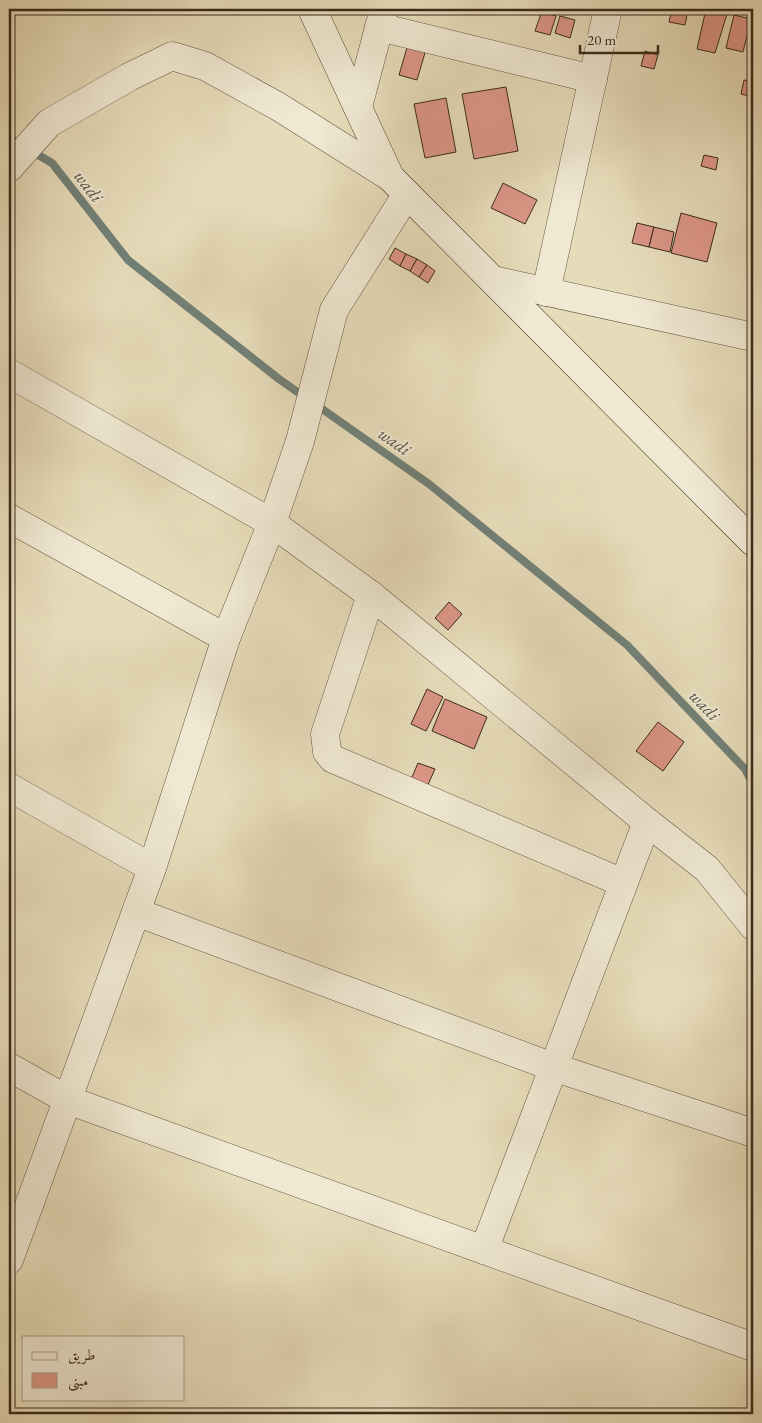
<svg xmlns="http://www.w3.org/2000/svg" width="762" height="1423" viewBox="0 0 762 1423" font-family="'EB Garamond',Amiri,serif">
  <style>
    .lines { fill: none; stroke-linecap: round; stroke-linejoin: round }
    .stream { stroke: #728178; stroke-width: 8 }
    .building { fill: #dc9687; stroke: #3a2b1d }
    .street-casing { stroke: #655744; stroke-width: 29 }
    .secondary-casing { stroke: #3a2b1d; stroke-width: 29 }
    .street { stroke: #efe8d2; stroke-width: 28 }
    .secondary { stroke: #efe8d2; stroke-width: 28 }
    .labels { text-anchor: middle; dominant-baseline: central; stroke-width: 4; stroke-linejoin: round; paint-order: stroke }
    .water-label { font-size: 18px; font-style: italic; fill: #514f43; stroke: #efe8d2 }
  </style>
  <rect width="100%" height="100%" fill="#e7dcba"/>
  <filter id="stains"><feTurbulence type="fractalNoise" baseFrequency=".004" numOctaves="4"/><feColorMatrix values="0 0 0 0 .2 0 0 0 0 .09 0 0 0 0 .02 0 0 0 .5 -.17"/></filter>
  <radialGradient id="worn" r=".72"><stop offset=".6" stop-color="#630" stop-opacity="0"/><stop offset="1" stop-color="#630" stop-opacity=".3"/></radialGradient>
  <g class="lines">
    <!-- stream -->
    <g class="stream">
      <path d="M9,138L52,163L128,260L279,379L306,398"/>
      <path d="M315,404L429,484L627,645L745,769L753,784"/>
    </g>
  </g>
  <!-- building -->
  <g class="building">
    <path d="M672,9L688,10L685,25L669,22Z"/>
    <path d="M706,9H753V14L728,11L715,53L697,49Z"/>
    <path d="M542,11L556,16L550,35L535,31Z"/>
    <path d="M734,15L751,19L743,52L726,48Z"/>
    <path d="M560,16L575,20L570,38L555,33Z"/>
    <path d="M409,41L427,46L417,80L399,75Z"/>
    <path d="M645,51L658,55L654,69L641,66Z"/>
    <path d="M744,80L753,82V97L741,94Z"/>
    <path d="M506,87L518,151L474,159L462,94Z"/>
    <path d="M446,98L456,152L425,158L414,104Z"/>
    <path d="M704,155L718,158L716,170L701,166Z"/>
    <path d="M503,183L537,200L525,224L491,208Z"/>
    <path d="M681,213L717,223L707,262L671,253Z"/>
    <path d="M637,223L654,227L649,247L632,243Z"/>
    <path d="M654,227L674,232L670,252L649,247Z"/>
    <path d="M395,248L406,254L400,266L389,259Z"/>
    <path d="M406,254L417,259L410,271L400,266Z"/>
    <path d="M417,259L427,265L419,277L410,271Z"/>
    <path d="M427,265L435,271L428,283L419,277Z"/>
    <path d="M449,602L462,614L448,630L435,618Z"/>
    <path d="M427,689L443,697L426,731L411,724Z"/>
    <path d="M445,699L487,717L474,749L432,731Z"/>
    <path d="M658,722L684,742L663,771L636,751Z"/>
    <path d="M418,763L435,769L426,789L410,782Z"/>
  </g>
  <g class="lines">
    <!-- street casing -->
    <g class="street-casing">
      <g id="street">
        <path d="M379,27L593,79"/>
        <path d="M358,107L384,9"/>
        <path d="M9,168L49,123L129,77L172,56L205,66L279,107L390,177"/>
        <path d="M493,280L753,337"/>
        <path d="M546,292L608,9"/>
        <path d="M9,373L272,523L371,595L647,822L707,869L753,926"/>
        <path d="M9,518L226,638"/>
        <path d="M371,595L325,734L327,752L333,759L623,883"/>
        <path d="M9,787L152,868"/>
        <path d="M136,912L553,1067L753,1133"/>
        <path d="M9,1067L68,1100L753,1347"/>
        <path d="M484,1250L647,822"/>
        <path d="M9,1260L152,868L226,638L272,523L300,441L334,310L407,194"/>
      </g>
    </g>
    <!-- secondary casing -->
    <g class="secondary-casing">
      <path id="secondary" d="M312,9L390,177L753,542"/>
    </g>
    <!-- street -->
    <use href="#street" class="street"/>
    <!-- secondary -->
    <use href="#secondary" class="secondary"/>
  </g>
  <g class="labels">
    <!-- water labels -->
    <g class="water-label">
      <text transform="translate(89 186) rotate(52)">wadi</text>
      <text transform="translate(395 441) rotate(35)">wadi</text>
      <text transform="translate(705 705) rotate(46)">wadi</text>
    </g>
  </g>
  <!-- margin -->
  <rect width="762" height="1423" fill="none" stroke="#e7dcba" stroke-width="30"/>
  <rect x="10" y="10" width="742" height="1403" fill="none" stroke="#3a2b1d" stroke-width="2.5"/>
  <rect x="15" y="15" width="732" height="1393" fill="none" stroke="#3a2b1d"/>
  <!-- legend -->
  <rect x="22" y="1336" width="162" height="65" fill="#efe8d2" stroke="#a79c8a"/>
  <rect x="32" y="1352" width="25" height="8" fill="#efe8d2" stroke="#a79c8a"/>
  <text x="68" y="1360" font-size="15" fill="#3a2b1d">طريق</text>
  <rect x="32" y="1373" width="25" height="15" fill="#dc9687" stroke="#a79c8a"/>
  <text x="68" y="1386" font-size="15" fill="#3a2b1d">مبنى</text>
  <!-- scale -->
  <path d="M580 45v8h78v-8" fill="none" stroke="#3a2b1d" stroke-width="2.5"/>
  <text x="587" y="45" font-size="15" fill="#3a2b1d" stroke="#efe8d2" stroke-width="4" paint-order="stroke">20 m</text>
  <rect width="100%" height="100%" filter="url(#stains)"/>
  <rect width="100%" height="100%" fill="url(#worn)"/>
</svg>
